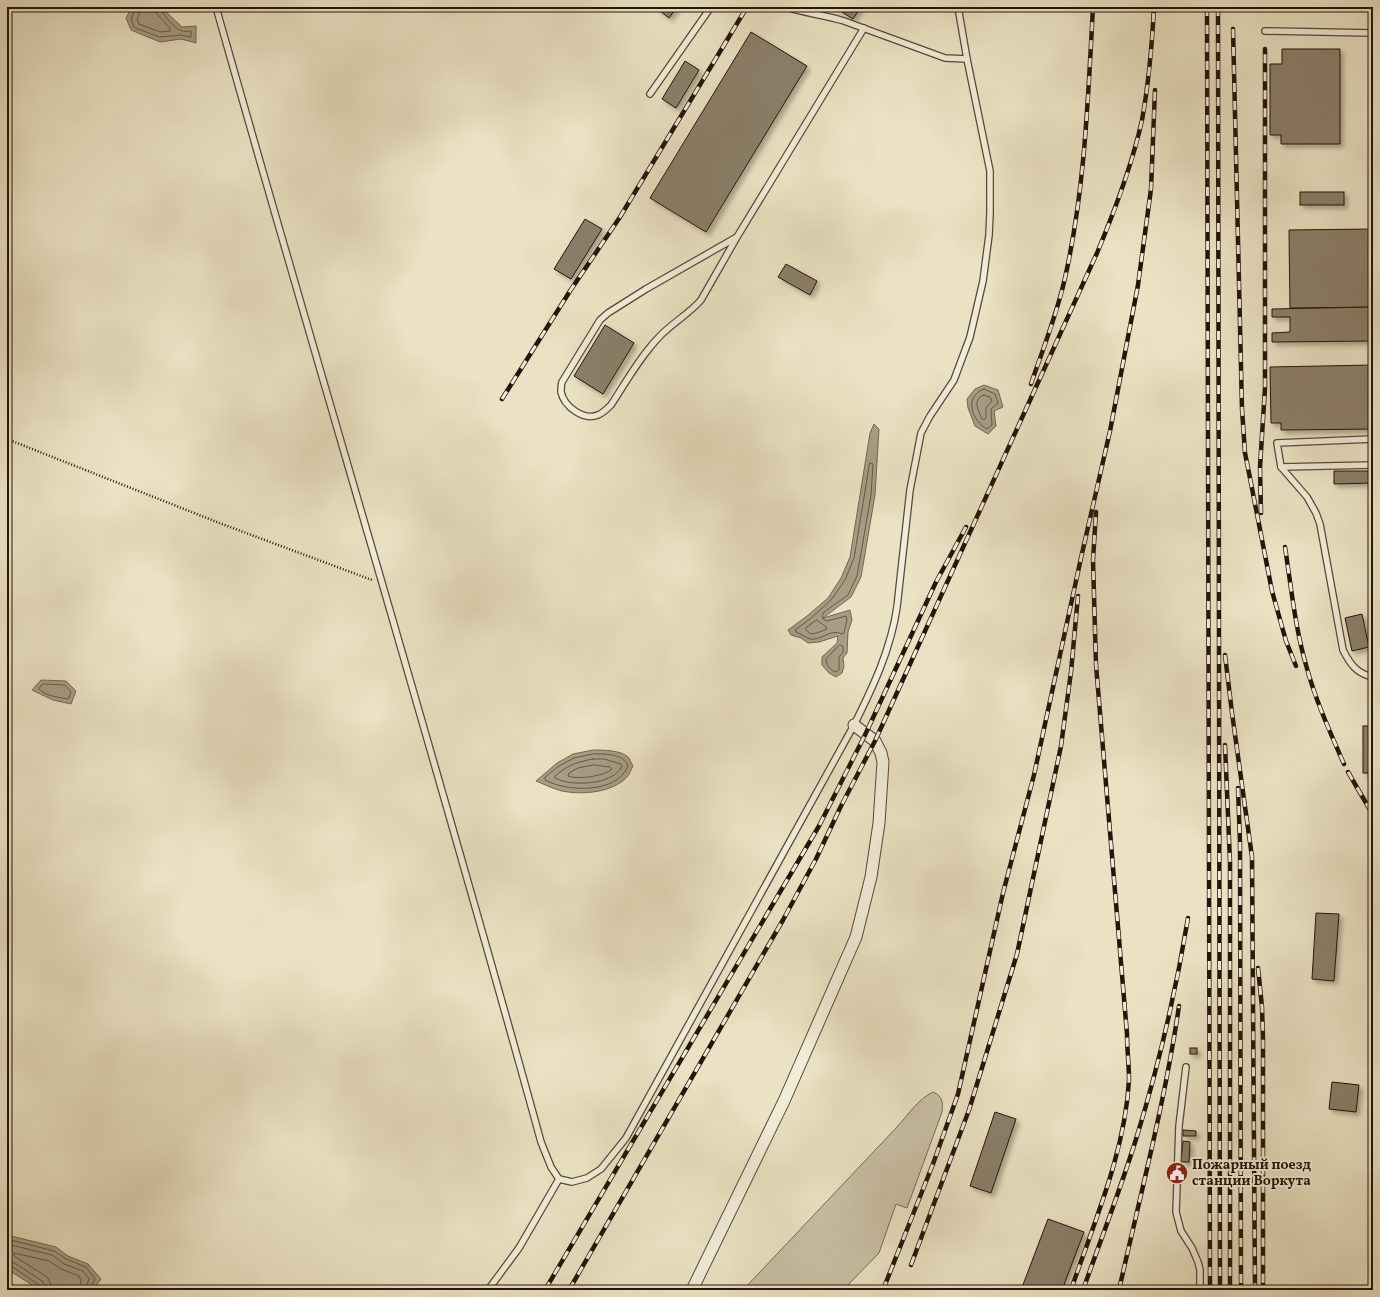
<svg xmlns="http://www.w3.org/2000/svg" width="1380" height="1297" viewBox="0 0 1380 1297" font-family="Vollkorn,serif">
  <style>
    .green { fill: #c9bfa4; stroke: #776a58 }
    .water { fill: #a79c84; stroke: #736654 }
    .lines { fill: none; stroke-linecap: round; stroke-linejoin: round }
    .shore { stroke: #665848; stroke-width: 1 }
    .building { fill: #8b7f6b; stroke: #25140b; filter: url(#shadow) }
    .service-casing { stroke: #564839; stroke-width: 8 }
    .minor-casing { stroke: #564839; stroke-width: 13 }
    .path { stroke: #25140b; stroke-width: 2.5; stroke-dasharray: 1 2; stroke-linecap: butt }
    .service { stroke: #f1ecd8; stroke-width: 5.5 }
    .minor { stroke: #f1ecd8; stroke-width: 11 }
    .rail-casing { stroke: #25140b; stroke-width: 4.5 }
    .rail { stroke: #f1ecd8; stroke-width: 3; stroke-dasharray: 9; stroke-linecap: butt }
    .labels { text-anchor: middle; dominant-baseline: central; stroke-width: 4; stroke-linejoin: round; paint-order: stroke }
    .poi-label { font-size: 14px; font-weight: bold; fill: #25140b; stroke: #f1ecd8; text-anchor: start }
  </style>
  <defs>
    <filter id="shadow"><feDropShadow dx="3.5" dy="3.5" stdDeviation="2" flood-color="#0004"/></filter>
  </defs>
  <rect width="100%" height="100%" fill="#eae2c3"/>
  <filter id="stains"><feTurbulence type="fractalNoise" baseFrequency=".005" numOctaves="4"/><feColorMatrix values="0 0 0 0 .2 0 0 0 0 .09 0 0 0 0 .02 0 0 0 .5 -.17"/></filter>
  <radialGradient id="worn" r=".72"><stop offset=".6" stop-color="#630" stop-opacity="0"/><stop offset="1" stop-color="#630" stop-opacity=".3"/></radialGradient>
  <!-- green -->
  <path class="green" d="M933,1092C943,1096 943,1103 942,1112L907,1208L896,1204L879,1253L843,1290H743L897,1127C908,1115 918,1099 933,1092Z"/>
  <!-- water -->
  <g class="water">
    <path d="M136,7H161L182,27L196,26V43L181,39L160,42L131,30L126,18L131,9Z"/>
    <path d="M984,385L998,390L1003,407L994,411L996,426L988,434L975,426L968,408L967,399L975,389Z"/>
    <path d="M874,424L879,429L875,495L861,577L851,597L823,618L850,610L852,620L848,632L847,653L843,658L844,666L842,673L836,677L829,673L822,665V657L837,643L838,636L819,642L808,643L801,638L791,635L788,630L807,616L828,598L841,578L850,557L870,433Z"/>
    <path d="M41,680L66,681L76,691L71,704L53,700L32,690Z"/>
    <path d="M593,750C602,750 621,750 628,757C630,759 631,763 633,766C631,769 630,774 627,777C612,793 582,795 562,791C553,789 544,784 536,781L557,763L573,754Z"/>
    <path d="M7,1235L56,1247L68,1256L88,1264L101,1279L93,1290H40L7,1269Z"/>
  </g>
  <g class="lines">
    <!-- shore -->
    <g class="shore">
      <path d="M136,7L131,19L134,27L138,29L160,37L181,35L191,37V31C188,31 184,32 182,31C176,30 161,13 160,7"/>
      <path d="M141,7V11L137,19L139,24L160,32L170,31V28L157,14L155,7"/>
      <path d="M984,389L995,394L998,403L991,409L992,425L987,429C972,421 963,397 984,389Z"/>
      <path d="M984,395L990,397L992,401L986,408V418L984,420L982,419C978,410 972,399 984,395Z"/>
      <path d="M870,463L873,464L871,495L857,576L848,595L824,612L822,616L823,619L827,621L846,616L847,620L844,633L842,634C831,628 821,641 810,639C807,638 801,634 796,632L795,630L810,619L831,600L845,580L854,558Z"/>
      <path d="M817,620L826,627L827,629L817,633L811,634L806,630V628Z"/>
      <path d="M840,645L843,646V652L839,657V670L836,672C830,670 826,665 826,659Z"/>
      <path d="M43,684L65,685L71,692L69,698L67,699C58,697 45,696 39,689Z"/>
      <path d="M593,754C605,754 623,753 628,766C617,794 567,792 545,780V777L559,766L574,758Z"/>
      <path d="M593,759H604L621,764L622,766C614,785 571,787 555,778V776C568,765 577,762 593,759Z"/>
      <path d="M594,765L610,767L612,769C605,776 577,780 568,776L569,773L578,768Z"/>
      <path d="M7,1239L54,1251L66,1259L86,1267L95,1279L90,1290"/>
      <path d="M7,1244L52,1255L64,1264L83,1271L89,1279L85,1290"/>
      <path d="M7,1261L13,1262L42,1281L45,1285L46,1290"/>
      <path d="M7,1266H11L39,1285L41,1290"/>
      <path d="M52,1290L51,1284L47,1277L14,1256V1253L49,1261L61,1269L79,1276L81,1280L79,1290"/>
    </g>
  </g>
  <!-- building -->
  <g class="building">
    <path d="M655,7H677L669,18Z"/>
    <path d="M834,7H861L853,19Z"/>
    <path d="M751,32L807,66L706,232L650,198Z"/>
    <path d="M1282,49H1340V144H1281V135H1270V64H1282Z"/>
    <path d="M685,61L699,70L676,108L662,99Z"/>
    <rect x="1300" y="192" width="44" height="13"/>
    <path d="M585,219L602,229L571,279L554,269Z"/>
    <path d="M1373,229V307L1290,308L1289,230Z"/>
    <path d="M786,264L817,281L810,295L778,277Z"/>
    <path d="M1373,307V341L1272,342V333L1290,332V317H1272V309Z"/>
    <path d="M605,325L634,343L603,394L574,376Z"/>
    <path d="M1373,365V429L1281,430V423H1271L1270,367Z"/>
    <path d="M1334,471H1373V483L1334,484Z"/>
    <path d="M1362,614L1369,647L1352,651L1345,618Z"/>
    <rect x="1363" y="726" width="10" height="47"/>
    <path d="M1316,913L1339,914L1334,981L1312,979Z"/>
    <rect x="1190" y="1048" width="7" height="6"/>
    <path d="M1332,1082L1359,1085L1356,1112L1329,1109Z"/>
    <path d="M995,1112L1016,1119L991,1193L970,1186Z"/>
    <path d="M1183,1130L1196,1131V1136H1183Z"/>
    <path d="M1183,1141L1190,1142L1189,1162H1181Z"/>
    <path d="M1048,1219L1084,1232L1062,1290H1021Z"/>
  </g>
  <g class="lines">
    <!-- service casing -->
    <g class="service-casing">
      <g id="service">
        <path d="M216,7C323,386 437,763 541,1142L551,1167L559,1179L572,1182L587,1178L601,1169L626,1138L854,725C873,687 891,649 897,607L910,490L921,433L930,416L954,380L970,337L983,281L989,235L990,213V171L967,59L958,7"/>
        <path d="M785,7C804,13 825,15 844,21L945,58L967,59"/>
        <path d="M1265,31L1373,33"/>
        <path d="M650,94L711,7"/>
        <path d="M737,237L646,289L608,313L600,320L562,382C561,385 561,389 561,392C564,406 583,421 598,415C603,413 607,409 611,405C626,382 640,357 659,337C672,323 689,314 701,300L737,237L864,28"/>
        <path d="M1373,439L1277,443L1281,467L1307,497L1316,513L1320,524L1343,650C1350,664 1357,674 1373,677"/>
        <path d="M1281,467L1373,465"/>
        <path d="M1186,1067L1179,1126L1176,1212L1181,1231L1192,1248L1198,1262L1200,1270V1290"/>
        <path d="M488,1290L519,1248L559,1179"/>
      </g>
    </g>
    <!-- minor casing -->
    <g class="minor-casing">
      <path id="minor" d="M692,1290L784,1101L856,937L871,877L879,823L883,762L881,753L875,741L854,725"/>
    </g>
    <!-- path -->
    <path class="path" d="M7,439L222,524L372,580"/>
    <!-- service -->
    <use href="#service" class="service"/>
    <!-- minor -->
    <use href="#minor" class="minor"/>
    <!-- rail casing -->
    <g class="rail-casing">
      <g id="rail">
        <path d="M1207,7L1210,1290"/>
        <path d="M1218,7L1220,1290"/>
        <path d="M1233,29L1242,409L1245,453L1249,473L1272,591L1286,641L1296,666"/>
        <path d="M1031,384C1043,349 1057,314 1065,278C1085,189 1088,98 1093,7"/>
        <path d="M502,399L570,291L620,217L747,7"/>
        <path d="M1261,513L1260,467L1265,388V49"/>
        <path d="M1285,547C1291,586 1295,627 1306,665C1315,699 1330,732 1344,764"/>
        <path d="M1225,655L1232,713L1252,857L1255,1290"/>
        <path d="M1225,745L1230,862V1290"/>
        <path d="M1348,772L1373,815"/>
        <path d="M1238,788L1240,843L1241,1290"/>
        <path d="M1258,968L1262,1007L1263,1039V1290"/>
        <path d="M911,1265L969,1110L1017,954L1061,746L1071,672L1078,596"/>
        <path d="M545,1290L819,826L865,735L936,582L966,527"/>
        <path d="M569,1290L783,920L816,859L841,806L875,741L1097,253C1115,210 1132,166 1142,120C1149,82 1152,45 1154,7"/>
        <path d="M883,1290L933,1164L958,1094L1003,893L1034,775L1081,558L1110,431L1138,285L1151,189L1155,90"/>
        <path d="M1071,1290C1094,1222 1125,1153 1129,1080C1129,1065 1127,1049 1127,1034L1096,665L1093,560L1096,512"/>
        <path d="M1083,1290C1101,1239 1121,1188 1137,1136C1159,1064 1176,991 1188,918"/>
        <path d="M1119,1290C1140,1196 1165,1102 1179,1006"/>
      </g>
    </g>
    <!-- rail -->
    <use href="#rail" class="rail"/>
  </g>
  <!-- icons -->
  <defs>
    <g id="civic-disc" transform="scale(1.15)"><circle r="9.5" fill="#8f2418" stroke="#f1ecd8"/><path d="M-.6-6.5H3V-4.5H.6V-3L4-1V1h2V6H-6V1h2V-1L-.6-3ZM-1.2 2.5V6h2.4V2.5Z" fill="#fff"/></g>
  </defs>
  <g fill-rule="evenodd">
    <use href="#civic-disc" x="1177" y="1173"/>
  </g>
  <g class="labels">
    <!-- poi labels -->
    <g class="poi-label">
      <text x="1192" y="1165">Пожарный поезд<tspan x="1192" dy="16">станции Воркута</tspan></text>
    </g>
  </g>
  <!-- margin -->
  <rect width="1380" height="1297" fill="none" stroke="#eae2c3" stroke-width="24"/>
  <rect x="8" y="8" width="1364" height="1281" fill="none" stroke="#25140b" stroke-width="2"/>
  <rect x="12" y="12" width="1356" height="1273" fill="none" stroke="#25140b"/>
  <rect width="100%" height="100%" filter="url(#stains)"/>
  <rect width="100%" height="100%" fill="url(#worn)"/>
</svg>
